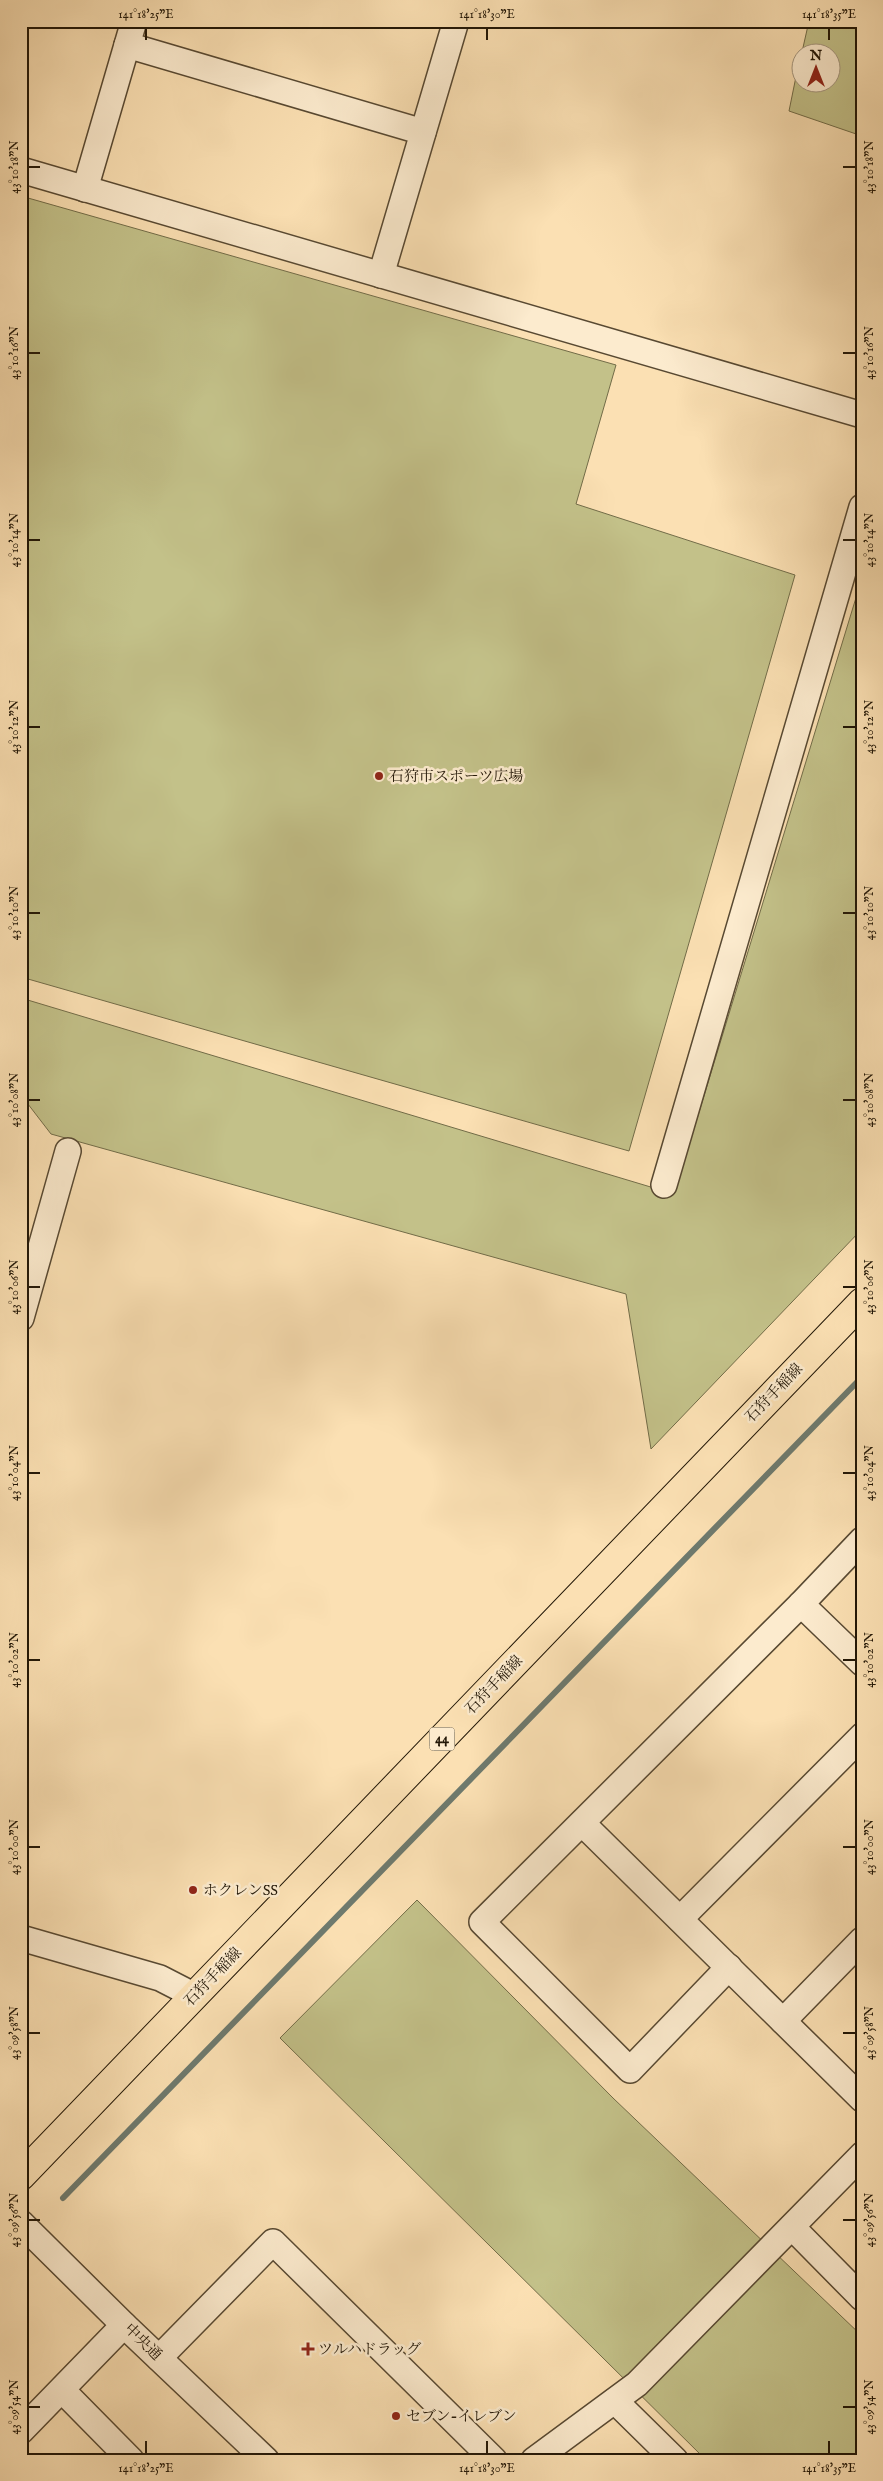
<svg xmlns="http://www.w3.org/2000/svg" width="883" height="2481" viewBox="0 0 883 2481" font-family="'IM FELL English','Noto Serif JP',serif">
  <style>
    .green { fill: #c3c189; stroke: #726c48 }
    .lines { fill: none; stroke-linecap: round; stroke-linejoin: round }
    .stream { stroke: #6e7a6e; stroke-width: 6 }
    .minor-casing { stroke: #584932; stroke-width: 28 }
    .major-casing { stroke: #221707; stroke-width: 30 }
    .minor { stroke: #fcebce; stroke-width: 25 }
    .major { stroke: #fbe0b3; stroke-width: 28 }
    .ticks { fill: none; stroke: #221707; stroke-width: 2 }
    .poi-dot { fill: #8f2418; stroke: #fcebce; stroke-width: 2 }
    .labels { text-anchor: middle; dominant-baseline: central; stroke-width: 5; stroke-linejoin: round; paint-order: stroke }
    .shield { fill: #fcebce; stroke: #635743; stroke-width: 1 }
    .shield-label { font-size: 14px; font-weight: bold; fill: #221707 }
    .poi-label { font-size: 15px; fill: #221707; stroke: #fcebce; text-anchor: start }
    .street-label { font-size: 15px; fill: #221707; stroke: #fcebce }
    .neatline { fill: none; stroke: #221707; stroke-width: 2 }
    .ticks-label { font-size: 12px; text-anchor: middle; fill: #221707 }
  </style>
  <rect width="100%" height="100%" fill="#fbe0b3"/>
  <filter id="stains"><feTurbulence type="fractalNoise" baseFrequency=".004" numOctaves="4"/><feColorMatrix values="0 0 0 0 .2 0 0 0 0 .09 0 0 0 0 .02 0 0 0 .5 -.17"/></filter>
  <radialGradient id="worn" r=".72"><stop offset=".6" stop-color="#630" stop-opacity="0"/><stop offset="1" stop-color="#630" stop-opacity=".3"/></radialGradient>
  <!-- green -->
  <g class="green">
    <path d="M809,21H862V136L789,111L800,57V82H830V52H802Z"/>
    <path d="M21,196L616,365L576,504L795,575L629,1151L21,977Z"/>
    <path d="M862,578V1229L651,1449L626,1294L51,1134L21,1095V998L674,1194Z"/>
    <path d="M417,1900L613,2098L862,2336V2460H706L280,2038Z"/>
  </g>
  <g class="lines">
    <!-- stream -->
    <path class="stream" d="M63,2198L862,1377"/>
    <!-- minor casing -->
    <g class="minor-casing">
      <g id="minor">
        <path d="M127,45L423,132"/>
        <path d="M21,170L862,415"/>
        <path d="M85,189L134,21"/>
        <path d="M381,275L456,21"/>
        <path d="M664,1185L862,507"/>
        <path d="M21,1318L68,1151"/>
        <path d="M801,1604L862,1663"/>
        <path d="M582,1823L862,2099"/>
        <path d="M680,1919L862,1736"/>
        <path d="M21,1938L160,1978L195,1996"/>
        <path d="M729,1967L630,2070L482,1922L801,1604L862,1540"/>
        <path d="M783,2021L862,1940"/>
        <path d="M21,2223L124,2325L266,2460"/>
        <path d="M792,2227L862,2298"/>
        <path d="M159,2358L273,2242L494,2460"/>
        <path d="M62,2390L131,2460"/>
        <path d="M615,2401L675,2460"/>
        <path d="M21,2431L124,2325"/>
        <path d="M534,2460L637,2384L862,2155"/>
      </g>
    </g>
    <!-- major casing -->
    <g class="major-casing">
      <path id="major" d="M21,2176L862,1302"/>
    </g>
    <!-- minor -->
    <use href="#minor" class="minor"/>
    <!-- major -->
    <use href="#major" class="major"/>
  </g>
  <!-- ticks -->
  <path class="ticks" d="M146,28V40M487,28V40M829,28V40M28,167H40M843,167H856M28,353H40M843,353H856M28,540H40M843,540H856M28,727H40M843,727H856M28,913H40M843,913H856M28,1100H40M843,1100H856M28,1287H40M843,1287H856M28,1473H40M843,1473H856M28,1660H40M843,1660H856M28,1847H40M843,1847H856M28,2033H40M843,2033H856M28,2220H40M843,2220H856M28,2407H40M843,2407H856M146,2441V2454M487,2441V2454M829,2441V2454"/>
  <!-- markers -->
  <g class="poi-dot">
    <circle cx="379" cy="776" r="5"/>
    <circle cx="193" cy="1890" r="5"/>
    <path d="M305.5 2341.5h5v5h5v5h-5v5h-5v-5h-5v-5h5z"/>
    <circle cx="396" cy="2416" r="5"/>
  </g>
  <g class="labels">
    <!-- shield labels -->
    <rect class="shield" x="429.5" y="1727.5" width="25" height="23" rx="4"/>
    <g class="shield-label">
      <text x="442" y="1739">44</text>
    </g>
    <!-- poi labels -->
    <g class="poi-label">
      <text x="389" y="776">石狩市スポーツ広場</text>
      <text x="203" y="1890">ホクレンSS</text>
      <text x="318" y="2349">ツルハドラッグ</text>
      <text x="406" y="2416">セブン-イレブン</text>
    </g>
    <!-- street labels -->
    <g class="street-label">
      <text transform="translate(774 1393) rotate(-46)">石狩手稲線</text>
      <text transform="translate(494 1685) rotate(-46)">石狩手稲線</text>
      <text transform="translate(213 1977) rotate(-46)">石狩手稲線</text>
      <text transform="translate(143 2342) rotate(44)">中央通</text>
    </g>
  </g>
  <!-- margin -->
  <rect width="883" height="2481" fill="none" stroke="#fbe0b3" stroke-width="55"/>
  <!-- north arrow -->
  <g transform="translate(816 68)"><circle r="24" fill="#fcebce" stroke="#a5967e"/>
  <path d="M0-4L9 19L0 12L-9 19Z" fill="#8f2418"/>
  <text y="-8" font-size="14" font-weight="bold" text-anchor="middle" fill="#221707">N</text>
  </g>
  <rect x="28" y="28" width="828" height="2426" class="neatline"/>
  <g class="ticks-label">
    <text x="146" y="18">141°18'25"E</text>
    <text x="487" y="18">141°18'30"E</text>
    <text x="829" y="18">141°18'35"E</text>
    <text transform="translate(14 167) rotate(-90)" y="4">43°10'18"N</text>
    <text transform="translate(869 167) rotate(-90)" y="4">43°10'18"N</text>
    <text transform="translate(14 353) rotate(-90)" y="4">43°10'16"N</text>
    <text transform="translate(869 353) rotate(-90)" y="4">43°10'16"N</text>
    <text transform="translate(14 540) rotate(-90)" y="4">43°10'14"N</text>
    <text transform="translate(869 540) rotate(-90)" y="4">43°10'14"N</text>
    <text transform="translate(14 727) rotate(-90)" y="4">43°10'12"N</text>
    <text transform="translate(869 727) rotate(-90)" y="4">43°10'12"N</text>
    <text transform="translate(14 913) rotate(-90)" y="4">43°10'10"N</text>
    <text transform="translate(869 913) rotate(-90)" y="4">43°10'10"N</text>
    <text transform="translate(14 1100) rotate(-90)" y="4">43°10'08"N</text>
    <text transform="translate(869 1100) rotate(-90)" y="4">43°10'08"N</text>
    <text transform="translate(14 1287) rotate(-90)" y="4">43°10'06"N</text>
    <text transform="translate(869 1287) rotate(-90)" y="4">43°10'06"N</text>
    <text transform="translate(14 1473) rotate(-90)" y="4">43°10'04"N</text>
    <text transform="translate(869 1473) rotate(-90)" y="4">43°10'04"N</text>
    <text transform="translate(14 1660) rotate(-90)" y="4">43°10'02"N</text>
    <text transform="translate(869 1660) rotate(-90)" y="4">43°10'02"N</text>
    <text transform="translate(14 1847) rotate(-90)" y="4">43°10'00"N</text>
    <text transform="translate(869 1847) rotate(-90)" y="4">43°10'00"N</text>
    <text transform="translate(14 2033) rotate(-90)" y="4">43°09'58"N</text>
    <text transform="translate(869 2033) rotate(-90)" y="4">43°09'58"N</text>
    <text transform="translate(14 2220) rotate(-90)" y="4">43°09'56"N</text>
    <text transform="translate(869 2220) rotate(-90)" y="4">43°09'56"N</text>
    <text transform="translate(14 2407) rotate(-90)" y="4">43°09'54"N</text>
    <text transform="translate(869 2407) rotate(-90)" y="4">43°09'54"N</text>
    <text x="146" y="2472">141°18'25"E</text>
    <text x="487" y="2472">141°18'30"E</text>
    <text x="829" y="2472">141°18'35"E</text>
  </g>
  <rect width="100%" height="100%" filter="url(#stains)"/>
  <rect width="100%" height="100%" fill="url(#worn)"/>
</svg>
